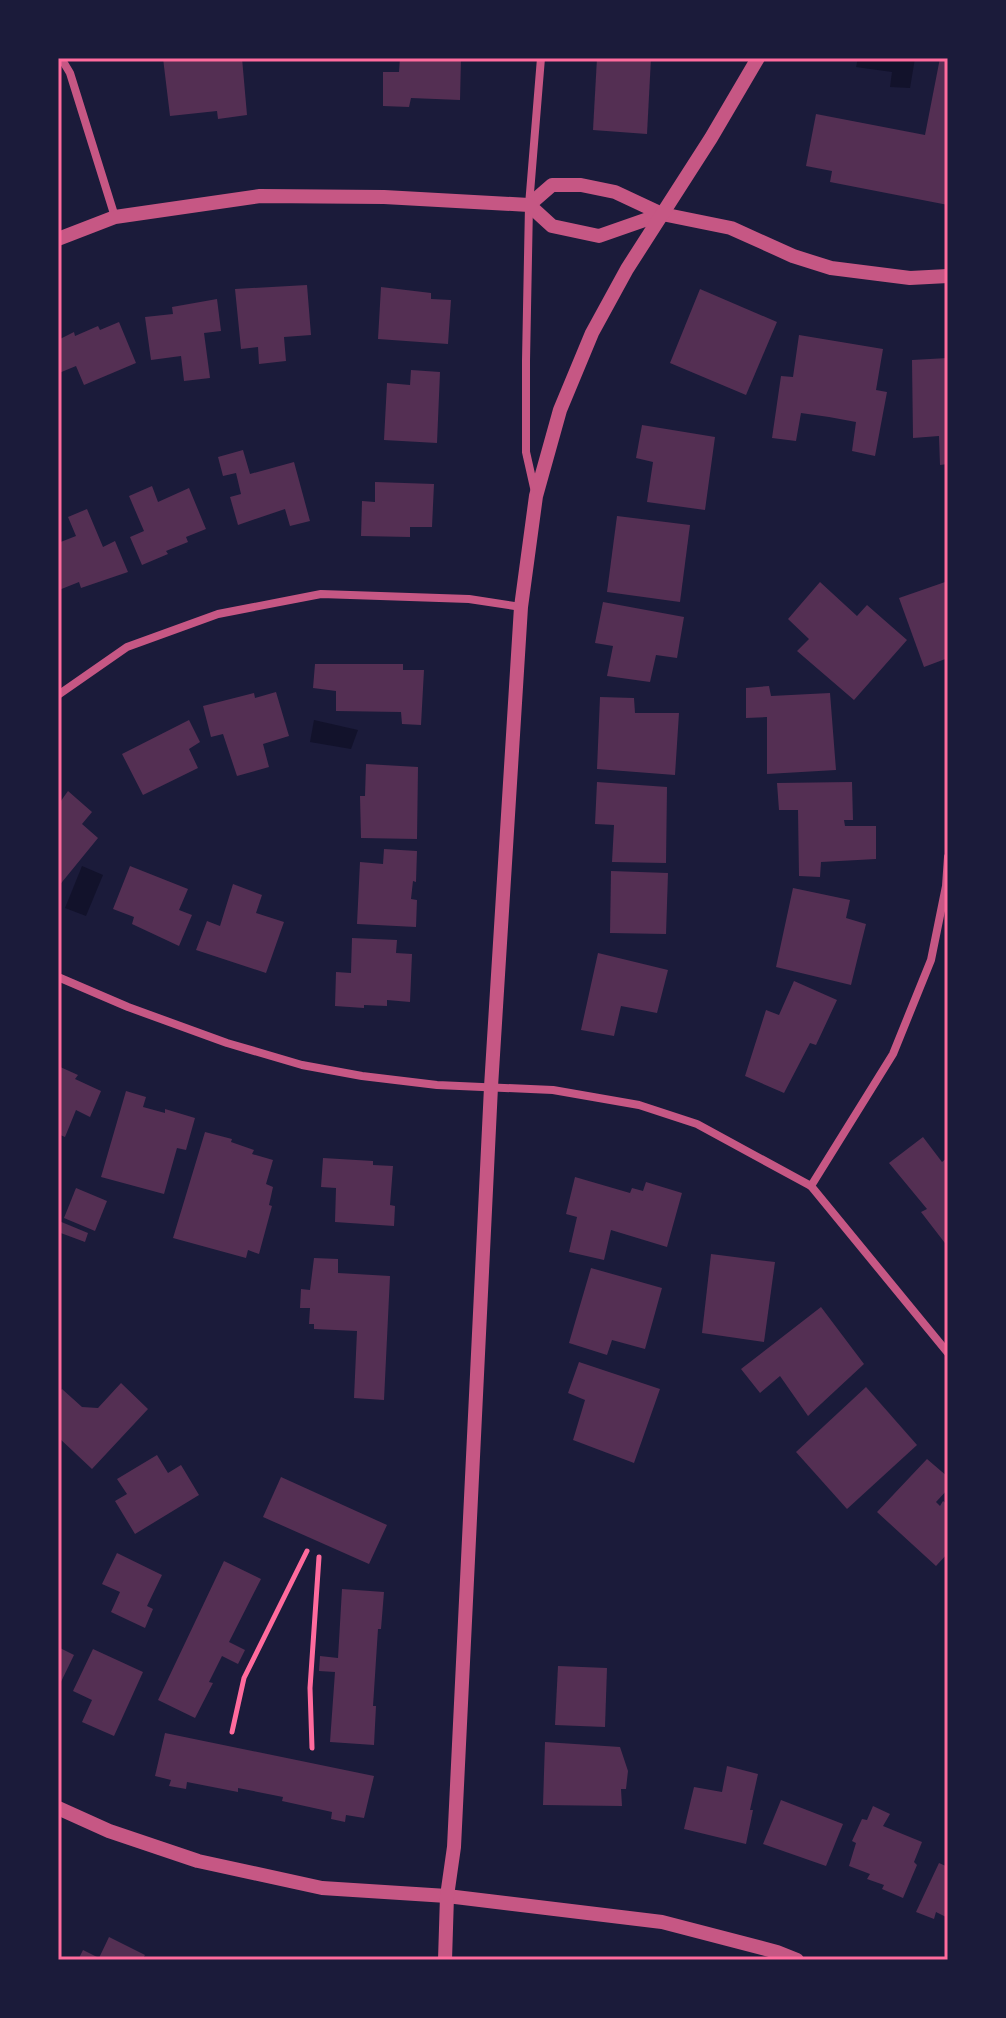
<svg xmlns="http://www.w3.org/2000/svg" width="1006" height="2018" viewBox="0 0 1006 2018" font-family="Signika,sans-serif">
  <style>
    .water { fill: #12122b }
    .building { fill: #542f53 }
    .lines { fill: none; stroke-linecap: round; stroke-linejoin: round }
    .path { stroke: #ff6b9d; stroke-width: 5 }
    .minor { stroke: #c65784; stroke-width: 8 }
    .tertiary { stroke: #c65784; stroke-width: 14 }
    .neatline { fill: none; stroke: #ff6b9d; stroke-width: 3 }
  </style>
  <rect width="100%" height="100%" fill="#1b1b3a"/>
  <!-- water -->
  <g class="water">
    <path d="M858,58H915L910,88L890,87L892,72L856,67Z"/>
    <path d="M314,720L358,730L351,749L310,742Z"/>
    <path d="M82,866L103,875L86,916L65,908Z"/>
  </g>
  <!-- building -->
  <g class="building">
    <path d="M163,58H242L247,115L218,119L217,111L170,116Z"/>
    <path d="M400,58H461L460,100L411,98L409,107L383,106V72H399Z"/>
    <path d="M597,58H651L647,134L593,130Z"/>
    <path d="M940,58H948V205L830,182L832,171L806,166L816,114L925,135Z"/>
    <path d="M307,285L311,335L284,337L286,361L259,364L258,347L241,349L235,289Z"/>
    <path d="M381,287L431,293V299L451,300L448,344L378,339Z"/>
    <path d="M700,289L777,322L746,395L670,363Z"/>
    <path d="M217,299L221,331L204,333L210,378L184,381L181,356L151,360L145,317L173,314L172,307Z"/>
    <path d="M119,322L136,363L84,385L76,366L59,373L58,340L74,332L75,336L98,326L100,330Z"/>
    <path d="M799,335L883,349L876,390L887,392L875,456L852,451L856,422L829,417L801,413L796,441L772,438L781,376L793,377Z"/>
    <path d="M948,358V464L940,465L939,436L913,438L912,360Z"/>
    <path d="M411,370L440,372L437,443L384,440L387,383L410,385Z"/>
    <path d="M642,425L715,437L705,510L647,502L653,462L636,458Z"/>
    <path d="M243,450L250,474L294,462L310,521L290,526L285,509L238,525L230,497L241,494L236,473L223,476L218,457Z"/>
    <path d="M375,482L434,484L432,527H410V537L361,536L362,501L375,502Z"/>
    <path d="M152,486L158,502L189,488L206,529L186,537L188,542L166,551L168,554L142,565L130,537L144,531L129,496Z"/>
    <path d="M87,509L103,547L115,541L128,572L81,588L79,582L59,590L58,543L76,536L68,517Z"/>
    <path d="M617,516L690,525L680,602L607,592Z"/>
    <path d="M948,581V658L924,667L899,598Z"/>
    <path d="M820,582L857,616L867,605L907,640L854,700L797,651L809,639L788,619Z"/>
    <path d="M603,602L684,617L677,658L656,655L650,682L607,676L613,646L595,643Z"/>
    <path d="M315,664H403V670H424L421,725L402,724L401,712L336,711V691L313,688Z"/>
    <path d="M769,686L771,696L830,693L836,770L767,774V717L746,718V688Z"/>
    <path d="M276,692L289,736L263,744L269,767L237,776L223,734L211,737L203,706L254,693L255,698Z"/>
    <path d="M600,697L634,698L635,713H679L675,775L597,769Z"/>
    <path d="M189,720L200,742L189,749L198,768L143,795L122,754Z"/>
    <path d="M366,764L418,767L417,839L361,838L360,796H365Z"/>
    <path d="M597,782L667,787L666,863L612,862L614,825L595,824Z"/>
    <path d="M852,782L853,820H844L845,826H876V859L821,862L820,877L799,876L798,810H779L777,783Z"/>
    <path d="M68,791L92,812L82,824L98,838L58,887V805Z"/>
    <path d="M384,849L417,851L416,882L413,881L411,899L417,900L416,927L357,924L360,862L383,864Z"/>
    <path d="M130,866L188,889L179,910L192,915L179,946L132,924L134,917L113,909Z"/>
    <path d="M611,871L668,873L666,934L610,933Z"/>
    <path d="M233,884L262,895L256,913L284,922L266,973L196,950L207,921L220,926Z"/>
    <path d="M793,888L850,900L846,918L866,924L851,985L776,967Z"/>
    <path d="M352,938L397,940L396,953L412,954L410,1002L387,1000V1006L364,1005V1008L335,1006L336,972L351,973Z"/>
    <path d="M598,953L668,970L657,1013L621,1006L614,1036L581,1030Z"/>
    <path d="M794,981L837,1000L816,1045L810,1043L784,1093L745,1076L766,1010L779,1015Z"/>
    <path d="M58,1066L78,1075L75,1079L101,1091L90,1117L76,1110L65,1137L58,1134Z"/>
    <path d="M126,1091L146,1097L143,1107L165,1113V1109L195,1118L186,1150L177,1148L164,1194L101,1177Z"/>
    <path d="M205,1132L232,1139L231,1142L254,1150L252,1154L273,1160L266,1184L273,1187L269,1205L272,1206L259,1254L248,1250L246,1258L173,1238Z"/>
    <path d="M923,1137L942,1162L948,1157V1247L921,1212L927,1209L889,1163Z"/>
    <path d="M323,1158L373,1161V1165L393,1166L390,1205L395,1206L394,1226L335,1222L336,1188L321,1187Z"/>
    <path d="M575,1177L630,1193L632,1188L643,1191L646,1182L682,1193L667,1247L611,1230L604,1260L569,1252L577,1217L566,1214Z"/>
    <path d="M76,1188L107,1201L95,1231L64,1218Z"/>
    <path d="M59,1221L88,1233L85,1242L58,1232Z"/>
    <path d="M711,1254L775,1262L764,1342L702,1333Z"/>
    <path d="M314,1258L338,1259V1273L390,1276L384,1400L354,1398L357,1331L314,1329V1324H309L310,1308H300L301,1289L310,1290Z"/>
    <path d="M591,1268L662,1288L645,1349L612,1340L607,1355L569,1343Z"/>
    <path d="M821,1307L864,1364L808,1416L780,1376L760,1393L741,1369Z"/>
    <path d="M579,1362L660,1389L634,1463L573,1440L585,1400L568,1393Z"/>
    <path d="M121,1383L148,1409L92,1469L58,1437V1393L62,1389L82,1407L98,1408Z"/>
    <path d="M866,1387L917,1445L847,1509L796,1452Z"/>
    <path d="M157,1455L168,1473L181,1465L199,1495L135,1534L115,1501L127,1494L117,1479Z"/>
    <path d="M927,1459L948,1477V1489L936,1502L940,1506L943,1501L948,1505V1553L936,1566L877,1512Z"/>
    <path d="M281,1477L387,1525L369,1564L263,1517Z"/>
    <path d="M117,1553L162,1575L147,1606L153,1609L145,1628L111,1612L120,1592L102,1584Z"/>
    <path d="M224,1561L261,1579L229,1642L245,1650L238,1664L222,1656L209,1682L213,1683L195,1718L158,1700Z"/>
    <path d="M342,1589L384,1592L381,1629H378L373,1706H376L374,1745L330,1742L335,1672L319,1671L320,1656L338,1658Z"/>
    <path d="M58,1647L74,1655L58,1688Z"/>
    <path d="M93,1649L143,1672L114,1736L82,1722L92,1700L73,1691Z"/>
    <path d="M558,1666L607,1668L605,1727L555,1725Z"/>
    <path d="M165,1733L374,1776L364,1818L346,1815L345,1822L331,1819L332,1812L282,1801L283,1797L238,1788V1792L187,1782L186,1789L169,1786L171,1780L155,1776Z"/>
    <path d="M545,1742L620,1747L628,1771L626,1789H621L622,1806L543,1805Z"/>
    <path d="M727,1766L758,1774L750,1810H753L746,1844L684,1829L694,1787L722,1792Z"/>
    <path d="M781,1800L843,1824L826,1866L763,1844Z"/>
    <path d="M873,1806L890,1814L883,1826L922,1842L914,1862L917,1865L903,1898L882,1889L884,1885L867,1879L870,1874L849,1866L856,1843L852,1841L862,1819L867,1820Z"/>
    <path d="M939,1863L948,1867V1918L936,1912L934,1919L916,1912Z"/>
    <path d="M109,1937L145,1955L142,1960H78L83,1950L99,1958Z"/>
  </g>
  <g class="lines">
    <!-- path -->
    <g class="path">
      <path d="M232,1732L244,1678L307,1551"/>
      <path d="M312,1748L310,1688L319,1557"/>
    </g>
    <!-- minor -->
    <g class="minor">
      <path d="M61,58L70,73L115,217"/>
      <path d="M535,492L526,452V361L529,205L541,58"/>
      <path d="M58,695L127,647L218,614L321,594L469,599L521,607"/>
      <path d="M58,977L128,1007L227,1043L302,1065L362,1076L437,1085L553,1090L639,1105L697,1124L811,1186L948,1353"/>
      <path d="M811,1186L893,1054L931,960L946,886L948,857"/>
    </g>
    <!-- tertiary -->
    <g class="tertiary">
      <path d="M529,205L552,185H581L615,192L662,214L731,228L793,256L831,268L910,278L948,276"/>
      <path d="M58,239L115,217L260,196L384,197L529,205L552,226L599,236L662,214"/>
      <path d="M58,1808L109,1831L198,1861L322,1888L447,1896L662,1922L777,1952L797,1960"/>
      <path d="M445,1960L447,1896L454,1847L491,1087L521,607L536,496L560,410L592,333L627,269L711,138L758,58"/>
    </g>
  </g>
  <!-- border -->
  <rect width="1006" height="2018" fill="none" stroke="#1b1b3a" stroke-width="120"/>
  <rect x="60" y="60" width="886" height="1898" class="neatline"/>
</svg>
